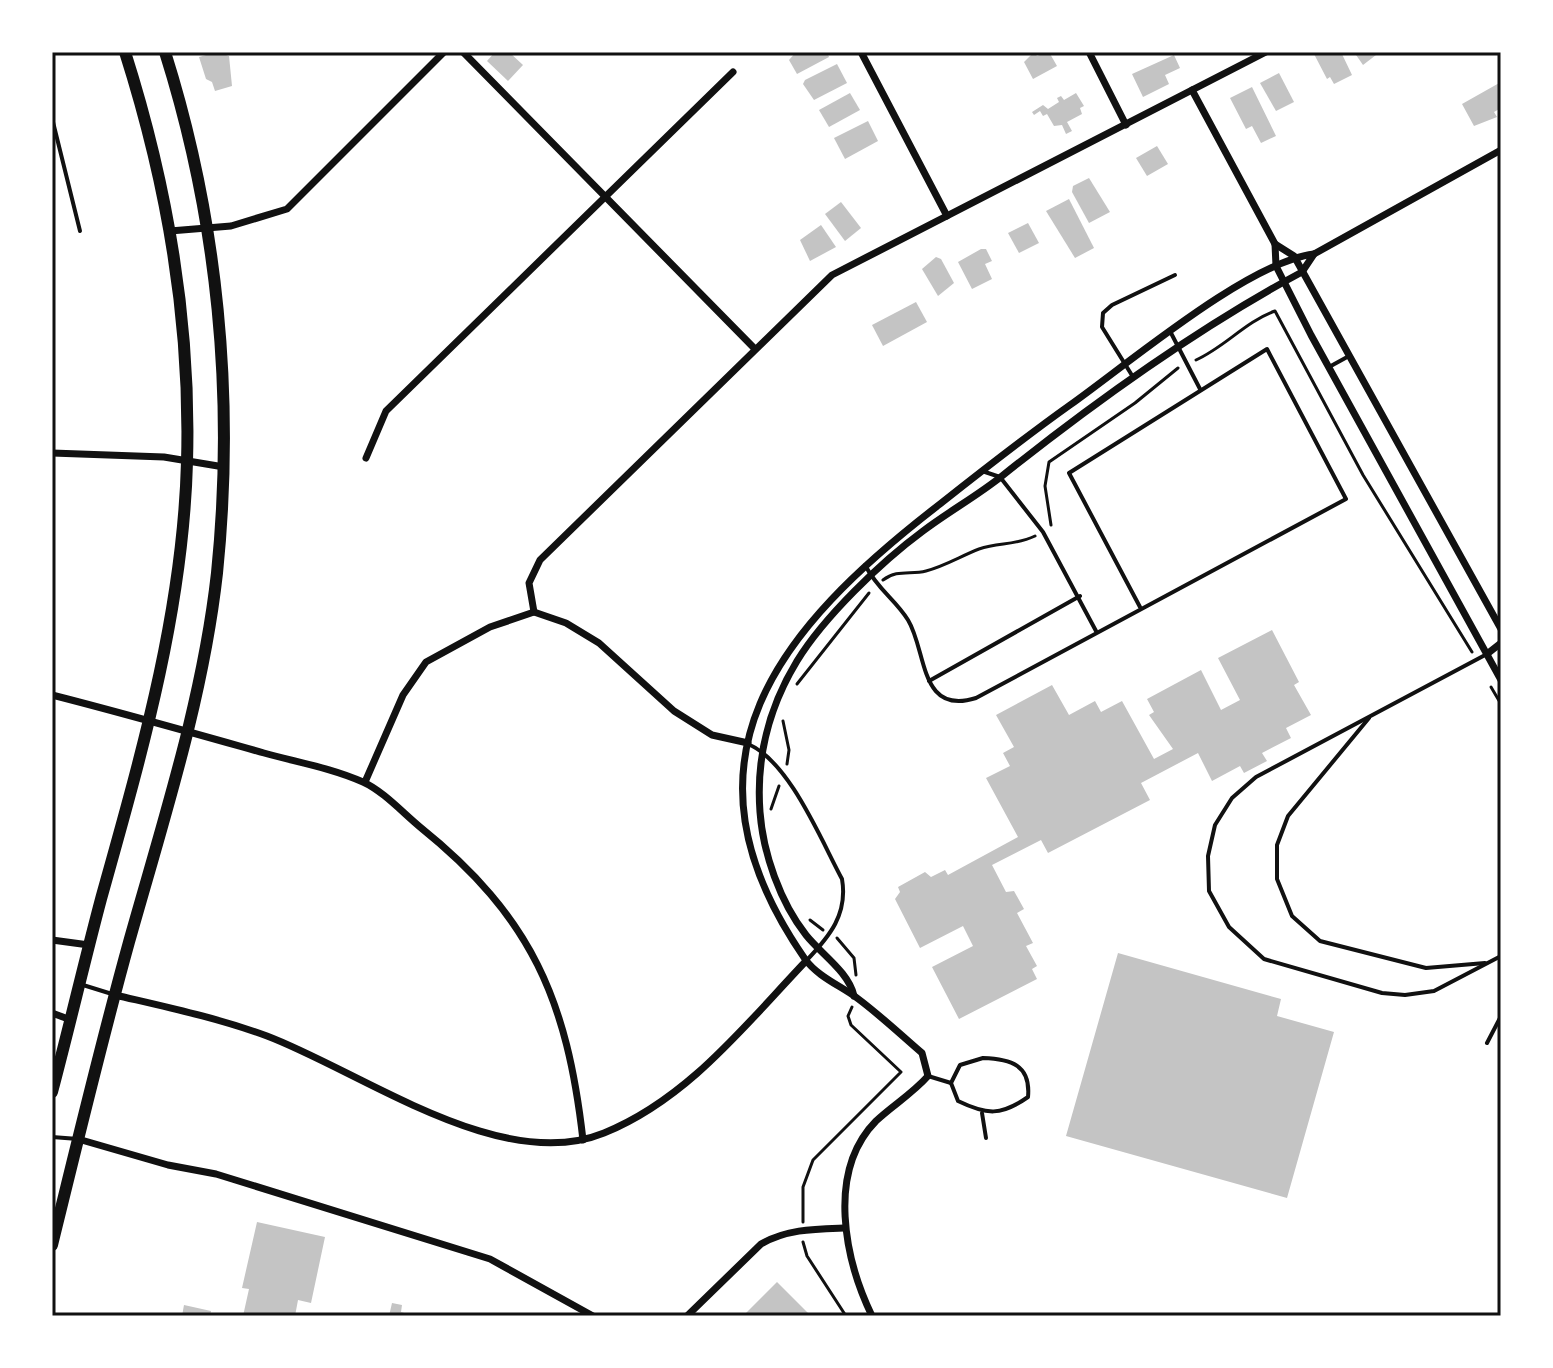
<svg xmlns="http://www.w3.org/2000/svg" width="1553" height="1368" viewBox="0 0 1553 1368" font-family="'Sofia Sans Condensed',sans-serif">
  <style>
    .building { fill: #c4c4c4 }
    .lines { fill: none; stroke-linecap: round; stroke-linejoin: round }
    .path { stroke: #111; stroke-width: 3 }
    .service { stroke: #111; stroke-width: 4 }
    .minor { stroke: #111; stroke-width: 7 }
    .primary { stroke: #111; stroke-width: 12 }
    .neatline { fill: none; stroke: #111; stroke-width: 3 }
  </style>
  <rect width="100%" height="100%" fill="#fff"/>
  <!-- building -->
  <g class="building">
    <path d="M217,52L229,56L232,86L215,91L212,82L206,79L199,57Z"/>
    <path d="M495,52H509L523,65L508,81L487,61Z"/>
    <path d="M796,52H827L829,57L797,74L789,60Z"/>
    <path d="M1034,52L1037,56L1049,52L1057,66L1033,79L1024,62Z"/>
    <path d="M1317,52H1341L1352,75L1334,84L1330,77L1327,79L1314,54Z"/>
    <path d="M1354,52H1374L1376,55L1363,65Z"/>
    <path d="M1174,55L1180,68L1165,75L1169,84L1143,97L1132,74Z"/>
    <path d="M837,64L847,83L814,100L803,84L805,80Z"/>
    <path d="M1279,73L1294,102L1276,111L1260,83Z"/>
    <path d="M1501,82V108L1494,112L1497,117L1474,126L1462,104Z"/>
    <path d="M1252,87L1276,136L1261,143L1252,126L1246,129L1230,98Z"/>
    <path d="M850,93L860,110L829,127L819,110Z"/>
    <path d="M1076,93L1084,106L1080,108L1082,114L1067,122L1072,131L1066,134L1062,125L1054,126L1047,114L1043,116L1040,111L1034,115L1032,112L1043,105L1048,109L1059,102L1057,98L1061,96L1064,100Z"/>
    <path d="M868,121L878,141L845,159L834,138Z"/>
    <path d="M1157,146L1168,164L1147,176L1136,158Z"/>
    <path d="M1089,178L1110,212L1089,223L1072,192L1073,186Z"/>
    <path d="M1069,199L1094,248L1075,258L1046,211Z"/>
    <path d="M841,202L861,228L845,241L825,214Z"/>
    <path d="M1028,223L1039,243L1019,253L1008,233Z"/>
    <path d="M821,225L836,247L810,261L800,240Z"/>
    <path d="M981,249H986L992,261L985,264L992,279L972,289L958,262Z"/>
    <path d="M936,257L941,259L954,283L938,296L922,269Z"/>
    <path d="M916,302L927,322L883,346L872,325Z"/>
    <path d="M1272,630L1299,682L1294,685L1311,715L1286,728L1291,738L1262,753L1267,761L1244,773L1240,766L1212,781L1198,753L1141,783L1150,800L1048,853L1041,840L992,865L1006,892L1014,891L1024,909L1017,913L1033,943L1026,946L1037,966L1032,969L1037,979L959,1019L932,967L973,946L963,926L920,948L895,899L900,892L898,887L925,872L931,877L945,870L948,875L1018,837L986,778L1010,766L1003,753L1014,747L996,715L1052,685L1069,715L1095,701L1101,712L1122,701L1154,759L1173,749L1149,715L1154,712L1147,699L1201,670L1221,710L1240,700L1218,658Z"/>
    <path d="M1118,953L1281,999L1277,1016L1334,1032L1287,1198L1066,1136Z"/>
    <path d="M257,1222L325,1237L311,1303L298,1300L295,1316H243L249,1289L242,1288Z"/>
    <path d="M777,1282L811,1316H743Z"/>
    <path d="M392,1303L402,1305L401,1312L414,1316H389Z"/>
    <path d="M184,1305L211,1311L210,1316H182Z"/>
  </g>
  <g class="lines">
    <!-- path -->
    <g class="path">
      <path d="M1196,360C1225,347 1245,322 1275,311L1363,475L1472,652"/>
      <path d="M1051,525L1045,486L1049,462L1135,403L1178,368"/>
      <path d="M883,580C897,569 911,575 926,571C945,566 961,556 979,549C999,542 1014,546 1035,536"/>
      <path d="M797,684L869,593"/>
      <path d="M1491,687L1501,704"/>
      <path d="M783,721L789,750L787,764"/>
      <path d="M771,809L779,786"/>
      <path d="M810,920L823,930"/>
      <path d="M837,938L854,958L856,975"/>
      <path d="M803,1222V1187L813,1160L901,1072L851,1025L848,1016L852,1007"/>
      <path d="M803,1242L807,1256L846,1316"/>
    </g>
    <!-- service -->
    <g class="service">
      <path d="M52,118L80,231"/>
      <path d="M1171,333L1200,389"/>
      <path d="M1329,367L1349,356"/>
      <path d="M1133,377L1102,327L1103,313L1112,305L1175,275"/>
      <path d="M982,471L1000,477L1043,532L1096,631"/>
      <path d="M865,565C878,590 895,599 908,620C927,651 919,716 976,698L1346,499L1267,349L1069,473L1140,607"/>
      <path d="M1487,654L1256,777L1232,798L1215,825L1208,856L1209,891L1229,927L1264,959L1382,993L1405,995L1434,991L1501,956"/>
      <path d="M929,681L1080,596"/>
      <path d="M1369,718L1288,816L1277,845V879L1292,916L1320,941L1426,968L1485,963"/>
      <path d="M748,744C789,761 821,840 842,879C848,914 830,936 806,961"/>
      <path d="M83,985L112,994"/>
      <path d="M1487,1043L1501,1016"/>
      <path d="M983,1058C1011,1059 1031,1065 1028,1097C1001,1116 987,1115 958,1101L951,1083L960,1065Z"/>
      <path d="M928,1076L951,1083"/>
      <path d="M982,1113L986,1138"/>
      <path d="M52,1137L78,1139"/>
    </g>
    <!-- minor -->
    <g class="minor">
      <path d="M463,52L755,349"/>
      <path d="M861,52L947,216"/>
      <path d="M1089,52L1126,125"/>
      <path d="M1192,90L1275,244L1276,266L1311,335L1501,680"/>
      <path d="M170,231L231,226L287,209L444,52"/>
      <path d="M1275,244L1294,256L1501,629"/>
      <path d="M52,453L164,457L224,467"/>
      <path d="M366,458L386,411L733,72"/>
      <path d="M534,612L529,583L540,560L832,275L1266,52"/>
      <path d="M1487,654L1501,643"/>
      <path d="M52,695C123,713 193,733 264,753C296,762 332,768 363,782C383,791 403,813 420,827C532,917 567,1000 583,1140"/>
      <path d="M365,782L403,695L426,662L490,627L534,612L566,623L599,643L674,711L712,735L748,743"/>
      <path d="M52,940L89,945"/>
      <path d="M115,995C166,1007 218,1018 267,1036C362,1072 501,1175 604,1133C688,1099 746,1024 806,961"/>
      <path d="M854,996C849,972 821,954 806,935C780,902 763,853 760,812C756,759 769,707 797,661C824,617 881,562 923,531C948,512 977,496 1002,476C1096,401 1196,329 1302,272L1314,254"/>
      <path d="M52,1013L71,1020"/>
      <path d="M78,1139L168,1165L216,1174L490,1259L593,1316"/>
      <path d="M687,1316L761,1244C787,1229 815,1229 844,1228"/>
      <path d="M872,1316C845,1260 826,1172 876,1121C893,1105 912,1094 928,1076L922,1053C901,1035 880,1015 857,998C841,986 818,977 805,959C667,760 778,629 940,504C983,470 1025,437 1070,405C1128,364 1248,262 1314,254L1501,150"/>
    </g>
    <!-- primary -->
    <g class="primary">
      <path d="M52,1092C69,1028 84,963 101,899C141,756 183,612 187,462C191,323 167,184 125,52"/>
      <path d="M52,1245C77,1144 101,1043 129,942C163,821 203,699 217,573C235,397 218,220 165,52"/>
    </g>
  </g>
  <!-- border -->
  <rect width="1553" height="1368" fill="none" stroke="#ffffff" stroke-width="108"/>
  <rect x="54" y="54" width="1445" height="1260" class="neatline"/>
</svg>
